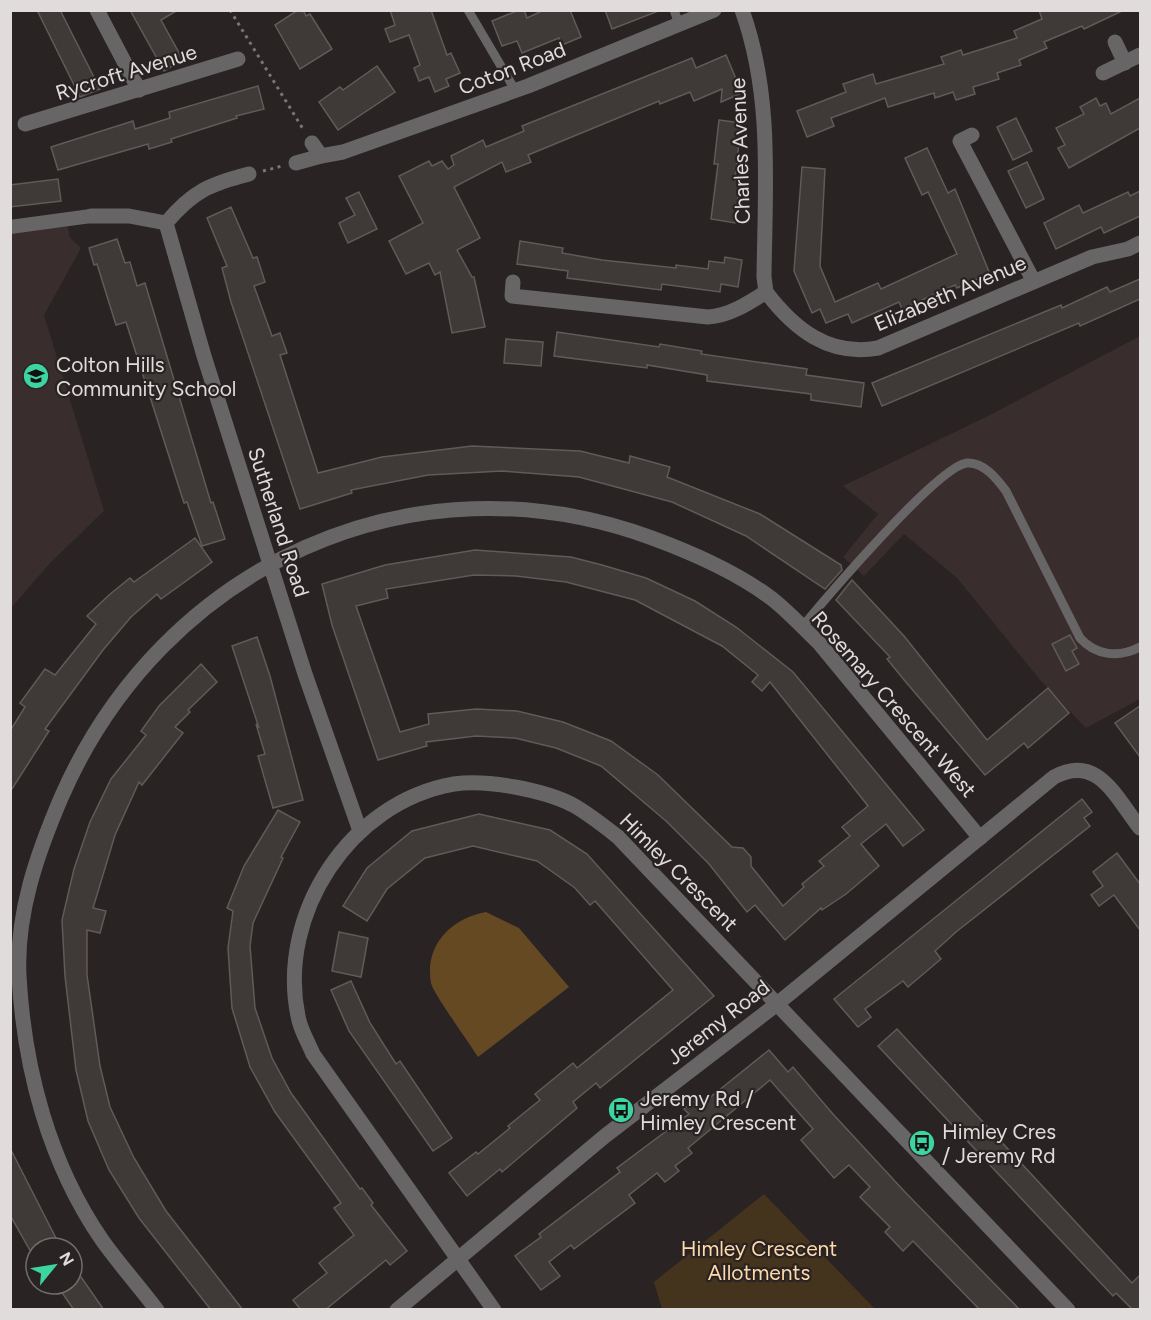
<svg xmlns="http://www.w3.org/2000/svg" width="1151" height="1320" viewBox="0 0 1151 1320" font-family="Figtree,sans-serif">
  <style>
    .built { fill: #392d2e }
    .green { fill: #45341d }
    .forest { fill: #644923 }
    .building { fill: #3f3937; stroke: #605a58; stroke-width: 1.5; fill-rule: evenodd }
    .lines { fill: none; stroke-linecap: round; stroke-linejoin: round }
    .path { stroke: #7a7575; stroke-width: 3; stroke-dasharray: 3 4.5; stroke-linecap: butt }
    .service { stroke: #676566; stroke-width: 9 }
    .pedestrian { stroke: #676566; stroke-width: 14 }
    .minor { stroke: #676566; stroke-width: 15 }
    .labels { text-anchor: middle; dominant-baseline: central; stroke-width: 4.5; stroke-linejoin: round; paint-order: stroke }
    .street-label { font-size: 21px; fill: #e0dcdc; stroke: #292323 }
    .poi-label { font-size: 21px; fill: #e0dcdc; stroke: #292323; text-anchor: start }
    .park-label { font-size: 21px; fill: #ffd9a9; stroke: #292323 }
  </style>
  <rect width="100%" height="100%" fill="#292323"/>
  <!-- built -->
  <g class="built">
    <path d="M67,222L70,238L81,248L44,315L104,511L50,563L11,608V228Z"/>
    <path d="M1140,336V699L1086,728L1041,681L957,578L904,534L864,576L843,557L878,514L843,486L992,414Z"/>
  </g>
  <!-- green -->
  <path class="green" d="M764,1194L875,1309H662L654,1282Z"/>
  <!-- forest -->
  <path class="forest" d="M486,912L519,928L569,987L478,1057C470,1044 433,993 431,983C424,945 452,918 486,912Z"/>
  <!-- building -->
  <g class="building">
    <path d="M37,10H60L100,89L80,97Z"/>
    <path d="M130,10H178L161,20L183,60L164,71Z"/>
    <path d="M298,10H303L306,16L310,14L332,49L300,69L275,25Z"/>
    <path d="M390,10H431L447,55L451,53L460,73L446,79L449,86L435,92L429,77L419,81L414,68L420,65L409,35L390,42L385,29L395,25Z"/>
    <path d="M519,10H524L527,18L544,10H570L581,37L562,45L559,38L522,53L517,41L502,46L492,21Z"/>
    <path d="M605,10H656V12L612,29Z"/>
    <path d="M1039,10H1124L1084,29L1082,26L1044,42L1047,48L1019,60L1021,65L997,73L999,79L973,87L975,94L956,100L953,92L935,98L934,93L888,107L885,98L831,118L834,126L807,137L797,111L846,92L843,84L873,74L876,84L944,64L941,57L961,50L963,55L1017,38L1014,31L1042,19Z"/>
    <path d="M726,55L742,93L721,102L722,89L694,101L690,92L660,104L659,101L528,155L531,162L506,172L502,162L454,187L480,238L457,250L472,277H474L485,327L452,333L440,272L435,275L429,263L406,274L389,241L423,223L399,176L429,161L432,166L442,161L448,169L454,165L451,156L483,140L486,147L524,131L522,126L692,58L696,68Z"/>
    <path d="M377,66L395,92L338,130L319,102L340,87L343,90Z"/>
    <path d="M258,86L264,109L236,116L237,118L171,139L172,142L149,149L148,144L58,170L51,147L133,121L135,129L170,118L169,112Z"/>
    <path d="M1096,98L1100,106L1106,103L1111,114L1140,98V128L1069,168L1058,148L1065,145L1056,128L1084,114L1080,107Z"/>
    <path d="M1016,118L1032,151L1013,160L997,127Z"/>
    <path d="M719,120L741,123L735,180L740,181L735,223L711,219L718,164H714Z"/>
    <path d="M927,148L948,193L955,189L990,274L957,288L955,285L902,309L899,302L852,323L848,314L826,323L820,309L812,313L794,271L802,167L825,169L820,266L835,302L878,283L881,289L957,254L928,192L922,195L905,158Z"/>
    <path d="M1027,162L1044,199L1026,208L1008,171Z"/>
    <path d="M58,179L61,201L10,207V185Z"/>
    <path d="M1140,191V216L1104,233L1101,227L1056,249L1044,223L1079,205L1083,213L1128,192L1130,196Z"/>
    <path d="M359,192L377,229L348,243L339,223L355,215L346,198Z"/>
    <path d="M231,207L253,258L257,257L265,282L254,286L272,336L280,333L287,353L280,355L318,473L382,457L472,446L580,451L629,463L630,456L670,467L667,477L760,514L841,565L842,570L825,589L746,536L672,502L579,477L502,471L428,475L351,490L352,493L300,509L231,302L222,268L227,266L207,218Z"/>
    <path d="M117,239L125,263L130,262L137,286L145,283L211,503L213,502L225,539L202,546L187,502L184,503L126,322L116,325L97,264L94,265L89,248Z"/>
    <path d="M520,241L563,248L562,253L602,260L676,268V265L708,269L709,261L724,263L725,257L742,260L738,287L721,284L720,292L662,284L661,290L567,278L568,271L517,264Z"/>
    <path d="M1140,279V299L1080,326L1079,323L882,406L872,383L1061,305L1062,308L1107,287L1110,292Z"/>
    <path d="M557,332L659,347L660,344L702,351L701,354L807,369L806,375L864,383L861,407L811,400V394L707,381V375L647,365V368L554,356Z"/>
    <path d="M506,339L543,342L541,366L504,363Z"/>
    <path d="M195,538L212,562L161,599L157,594L131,617L103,650L45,729L49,731L10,792V731L25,707L20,703L45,669L55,675L96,624L87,616L109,595L130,578L134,582Z"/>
    <path d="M475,550L571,557L602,565L646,578L695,601L736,627L793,672L924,830L903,846L886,824L861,844L879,866L846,894L822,910L821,908L785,940L755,905L747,912L709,864L666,821L601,766L556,748L515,738L476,736L426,742L427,746L378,760L332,625L322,584L385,565ZM474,575L516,576L566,582L635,600L722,646L758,675L752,682L762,691L770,682L868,806L842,827L850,836L819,861L824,866L802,884L804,887L783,906L751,866V857L743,848L732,847L658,775L611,741L563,722L517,711L476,709L428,714L429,724L400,732L356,606L388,598L386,589Z"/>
    <path d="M852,580L904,636L987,740L1048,688L1069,713L1028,748L1024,743L985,775L905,681L887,659L890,657L836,600Z"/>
    <path d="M1070,635L1077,648L1072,651L1079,664L1066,671L1052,644Z"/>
    <path d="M257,637L270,676L303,800L273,808L258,756L265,754L256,724L259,728L232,646Z"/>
    <path d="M201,664L217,682L188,710L190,712L175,727L183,733L142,785L139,782L115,835L93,908L106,911L100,933L87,930V975L100,1066L110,1107L134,1158L166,1211L243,1310H211L139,1218L109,1170L88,1121L76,1070L65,976L62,920L74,869L90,822L111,779L146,735L141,731L159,706Z"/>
    <path d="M1140,706V757L1115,723Z"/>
    <path d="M1082,799L1092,812L1084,818L1090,826L956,932L935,951L941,959L908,987L903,981L865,1009L871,1017L858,1027L834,999Z"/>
    <path d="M278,810L300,822L281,857L283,858L253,923L250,946L255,1008L272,1058L291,1093L360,1189L362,1188L373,1203L371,1205L407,1251L390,1265L386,1260L325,1310H301L293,1300L327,1273L319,1263L354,1235L334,1208L341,1203L275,1112L250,1067L232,1008L228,948L233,911L227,908L244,866Z"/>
    <path d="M479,814L550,830L587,854L714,996L600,1088L596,1083L573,1102L577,1108L502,1172L500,1169L467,1196L449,1173L476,1152L478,1154L510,1128L508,1126L540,1100L535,1094L573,1063L577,1068L673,990L595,901L590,905L575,888L537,861L473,846L425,858L387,889L367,921L343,906L367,868L412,831Z"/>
    <path d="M1117,853L1140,884V930L1114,895L1099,906L1091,895L1103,886L1093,872Z"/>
    <path d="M339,932L368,938L361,977L332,971Z"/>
    <path d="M351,981L370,1023L396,1064L400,1061L452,1138L433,1151L349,1031L331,990Z"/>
    <path d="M897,1029L1132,1283L1140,1275V1310H1133L1116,1293L1113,1296L878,1046Z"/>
    <path d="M769,1050L788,1072L793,1067L832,1113L904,1191L1020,1310H980L913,1241L903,1251L885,1232L890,1227L860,1197L870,1187L849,1165L834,1178L801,1140L813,1129L770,1080L688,1148L692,1153L675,1166L679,1171L665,1182L657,1173L629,1195L635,1203L574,1249L571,1245L549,1262L560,1276L541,1290L515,1256L541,1237L539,1234L620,1172L617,1168L689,1114L684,1109L699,1097L703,1103Z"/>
    <path d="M10,1148L61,1248H36V1261L10,1215Z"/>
    <path d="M72,1264L104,1310H74L56,1284H72Z"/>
  </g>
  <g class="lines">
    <!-- path -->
    <g class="path">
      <path d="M230,10L303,129"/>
      <path d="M263,171L282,166"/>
    </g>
    <!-- service -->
    <g class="service">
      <path d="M468,10L515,90"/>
      <path d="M674,10L679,24"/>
      <path d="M802,627C826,598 938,466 967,463C984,462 997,479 1006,491L1080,638C1096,656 1119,658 1140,647"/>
    </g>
    <!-- pedestrian -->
    <path class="pedestrian" d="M10,227L91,216"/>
    <!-- minor -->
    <g class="minor">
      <path d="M97,10L139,90"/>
      <path d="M742,10C773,96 765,187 764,277L766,292"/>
      <path d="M1115,42L1125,63"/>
      <path d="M1103,73L1140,55"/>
      <path d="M25,124L238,59"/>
      <path d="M972,135L960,141L1033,280"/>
      <path d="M321,156L343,152L528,86L714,10"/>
      <path d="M296,163L321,156L312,143"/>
      <path d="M249,174C210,184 193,191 166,223L204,356L305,674L360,831"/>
      <path d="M91,216H129L166,223"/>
      <path d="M513,282L512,296L708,317C729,316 749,303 766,292C794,329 829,357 878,348L1092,257L1128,249L1140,243"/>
      <path d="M157,1310C139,1286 119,1264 102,1240C49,1163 24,1068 19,976C16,914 37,854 61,798C162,565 413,450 652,538C693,553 736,572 771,598C788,611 803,628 819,643L980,838"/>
      <path d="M397,1310L605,1136L777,1004L1054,777C1098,753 1116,798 1140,828"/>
      <path d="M494,1310L313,1054C308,1042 300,1029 298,1016C277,914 350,802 454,784C487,779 544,790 573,805C589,814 604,826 618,837L1068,1310"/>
    </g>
  </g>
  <!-- icons -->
  <defs>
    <g id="school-disc" transform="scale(1.35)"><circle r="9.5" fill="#3ed4a2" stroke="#292323"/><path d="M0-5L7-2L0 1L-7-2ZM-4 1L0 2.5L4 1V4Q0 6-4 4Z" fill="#111"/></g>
    <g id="bus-disc" transform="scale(1.35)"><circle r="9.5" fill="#3ed4a2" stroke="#292323"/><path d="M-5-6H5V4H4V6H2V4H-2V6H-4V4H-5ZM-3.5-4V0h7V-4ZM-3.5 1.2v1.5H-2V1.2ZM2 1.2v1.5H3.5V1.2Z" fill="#111"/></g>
  </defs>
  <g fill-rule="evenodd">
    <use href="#school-disc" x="36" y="376"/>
    <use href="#bus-disc" x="621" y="1110"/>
    <use href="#bus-disc" x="922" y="1143"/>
  </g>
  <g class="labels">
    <!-- street labels -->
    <g class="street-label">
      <text transform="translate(512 68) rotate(-21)">Coton Road</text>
      <text transform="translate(126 72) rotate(-17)">Rycroft Avenue</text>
      <text transform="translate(740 151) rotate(-92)">Charles Avenue</text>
      <text transform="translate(950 293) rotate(-23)">Elizabeth Avenue</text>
      <text transform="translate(279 522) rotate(72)">Sutherland Road</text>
      <text transform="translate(894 704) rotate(49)">Rosemary Crescent West</text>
      <text transform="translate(679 872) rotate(45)">Himley Crescent</text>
      <text transform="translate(718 1022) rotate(-38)">Jeremy Road</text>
    </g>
    <!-- poi labels -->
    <g class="poi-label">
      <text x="56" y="364">Colton Hills<tspan x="56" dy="24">Community School</tspan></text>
      <text x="640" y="1098">Jeremy Rd /<tspan x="640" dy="24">Himley Crescent</tspan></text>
      <text x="942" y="1131">Himley Cres<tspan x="942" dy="24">/ Jeremy Rd</tspan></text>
    </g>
    <!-- park labels -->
    <g class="park-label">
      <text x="759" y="1248">Himley Crescent<tspan x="759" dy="24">Allotments</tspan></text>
    </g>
  </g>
  <!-- border -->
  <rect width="1151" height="1320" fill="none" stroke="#e0dcdc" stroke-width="24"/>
  <!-- north arrow -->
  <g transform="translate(54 1266) rotate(60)"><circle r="28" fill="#292323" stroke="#726d6d" stroke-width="1.5"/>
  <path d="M0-4.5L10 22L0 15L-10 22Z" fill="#3ed4a2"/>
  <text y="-9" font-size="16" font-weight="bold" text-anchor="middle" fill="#e0dcdc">N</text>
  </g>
</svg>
